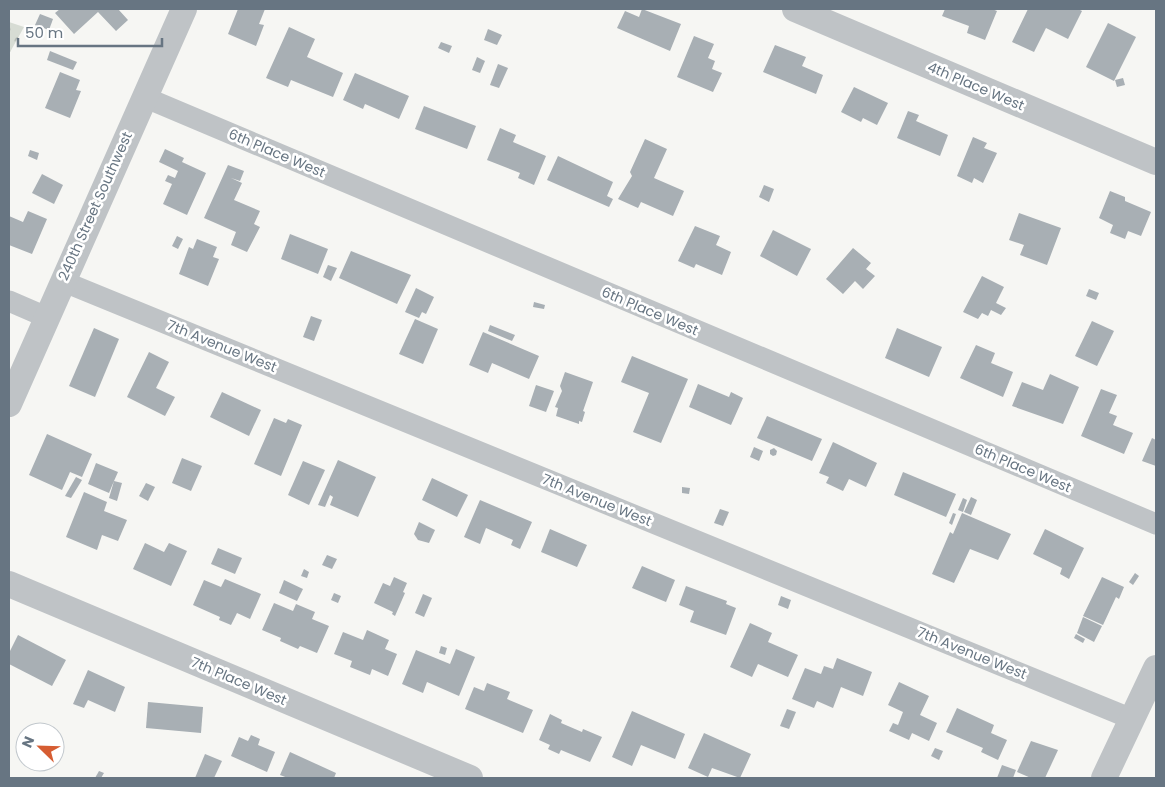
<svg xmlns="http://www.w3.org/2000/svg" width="1165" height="787" viewBox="0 0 1165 787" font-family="Poppins,sans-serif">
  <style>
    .forest { fill: url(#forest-crowns) }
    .building { fill: #a8afb4 }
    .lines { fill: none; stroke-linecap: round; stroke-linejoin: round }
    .minor { stroke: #bfc3c6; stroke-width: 21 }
    .tertiary { stroke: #bfc3c6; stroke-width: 26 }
    .labels { text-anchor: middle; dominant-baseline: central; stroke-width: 5; stroke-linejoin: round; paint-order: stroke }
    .street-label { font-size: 14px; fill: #677582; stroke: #fff }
  </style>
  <defs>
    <pattern id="forest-crowns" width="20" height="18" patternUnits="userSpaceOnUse" patternTransform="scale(1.25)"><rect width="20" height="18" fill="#d7dcd4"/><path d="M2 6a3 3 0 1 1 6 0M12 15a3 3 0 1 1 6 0" fill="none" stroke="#b2b7b1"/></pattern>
  </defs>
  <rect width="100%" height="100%" fill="#f6f6f3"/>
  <!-- forest -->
  <path class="forest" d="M9,22L24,27L9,54Z"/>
  <!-- building -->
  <g class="building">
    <path d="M60,9H118L128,20L116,31L98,12L74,34L55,13Z"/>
    <path d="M238,9H265L259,24L264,25L256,46L228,34Z"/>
    <path d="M642,9L681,24L670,51L617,28L625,11L639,17Z"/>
    <path d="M945,9H992L997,11L985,40L967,33L969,26L942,16Z"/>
    <path d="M1028,9H1078L1082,11L1068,39L1046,28L1034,52L1012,42Z"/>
    <path d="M40,14L53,19L49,30L35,25Z"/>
    <path d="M1108,23L1136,37L1114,81L1086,67Z"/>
    <path d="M289,27L315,39L307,57L343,73L333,97L291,80L288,87L266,78Z"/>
    <path d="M488,29L502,35L497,45L484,40Z"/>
    <path d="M694,36L714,44L708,58L715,61L712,69L722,73L713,92L677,77Z"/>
    <path d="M441,42L452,46L449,53L438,48Z"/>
    <path d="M775,45L806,57L802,66L823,75L816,94L763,72Z"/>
    <path d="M50,51L77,62L73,70L47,60Z"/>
    <path d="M477,57L485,61L480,73L472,70Z"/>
    <path d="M498,64L508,68L499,88L490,85Z"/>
    <path d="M60,72L80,80L76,90L81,91L70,118L45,108Z"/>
    <path d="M355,73L409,96L399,119L365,104L363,109L343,100Z"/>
    <path d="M1123,78L1125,85L1117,87L1115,80Z"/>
    <path d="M854,87L888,103L877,125L863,118L861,122L841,112Z"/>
    <path d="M424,106L476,126L467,149L415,129Z"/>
    <path d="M908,111L919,115L916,121L948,135L940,156L897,138Z"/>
    <path d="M500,128L516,135L513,142L546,156L534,185L518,178L520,173L487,160Z"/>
    <path d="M973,137L987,143L984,148L997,153L983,183L974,178L972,183L957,176Z"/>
    <path d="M645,139L667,149L654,178L684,191L673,216L641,202L638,208L618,199L632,176L630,172Z"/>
    <path d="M165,149L184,158L182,162L206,173L187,215L163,204L172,184L165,181L168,175L175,178L178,171L159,162Z"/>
    <path d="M30,150L39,153L37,160L28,156Z"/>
    <path d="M558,156L613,182L607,196L613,199L609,207L547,180Z"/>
    <path d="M228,165L244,171L240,181L231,178L242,183L234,200L260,211L254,224L260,227L247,252L231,245L236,232L204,218Z"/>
    <path d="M42,174L63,185L54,204L32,193Z"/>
    <path d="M764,185L774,189L769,202L759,197Z"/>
    <path d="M1110,191L1125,197V201L1151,212L1141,236L1128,231L1125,239L1110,233L1113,225L1099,218Z"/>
    <path d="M28,211L47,219L32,254L9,245V216L23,222Z"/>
    <path d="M1019,213L1061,228L1047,265L1020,255L1024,245L1009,240Z"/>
    <path d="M695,226L720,236L716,245L731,252L722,275L696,264L694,268L678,261Z"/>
    <path d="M773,230L811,249L797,276L760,256Z"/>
    <path d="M290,234L328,249L318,274L281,259Z"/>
    <path d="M177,236L183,239L178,249L172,246Z"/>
    <path d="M197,239L217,247L213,257L219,259L208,286L179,274L189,247L193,249Z"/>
    <path d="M853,248L871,263L866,269L875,276L863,289L855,281L843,294L826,279Z"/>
    <path d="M351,251L411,275L397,304L339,278Z"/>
    <path d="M328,265L337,268L331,281L323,277Z"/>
    <path d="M982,276L1004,287L996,303L1006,308L1001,315L991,310L988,316L982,313L978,319L963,312Z"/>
    <path d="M416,288L434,297L426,314L422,312L419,318L405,312Z"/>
    <path d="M1089,289L1099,293L1096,300L1086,296Z"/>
    <path d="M534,302L545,305L544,309L533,307Z"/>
    <path d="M311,316L322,320L314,341L303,337Z"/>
    <path d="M415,319L438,329L423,364L399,354Z"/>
    <path d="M1092,321L1114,331L1097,366L1075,356Z"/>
    <path d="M490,325L515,335L512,341L488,331Z"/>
    <path d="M94,328L119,339L95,397L69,386Z"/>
    <path d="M897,328L942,347L929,377L885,358Z"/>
    <path d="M483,332L539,356L529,379L492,363L488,373L469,365Z"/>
    <path d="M976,345L995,353L991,363L1013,372L1003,397L960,378Z"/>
    <path d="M149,352L169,362L156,388L175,397L165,416L127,397Z"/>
    <path d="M632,356L688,379L661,443L633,432L649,393L621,382Z"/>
    <path d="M565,372L593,382L583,411L585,412L582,422L579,421V424L556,416L558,408L555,407L562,391L560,386Z"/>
    <path d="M1050,374L1079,387L1063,424L1012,406L1022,382L1043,390Z"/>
    <path d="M698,384L729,397L731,392L743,398L731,425L689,407Z"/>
    <path d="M536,385L554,391L546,412L529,406Z"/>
    <path d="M1101,389L1117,395L1109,413L1117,416L1113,425L1133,433L1124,454L1081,436Z"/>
    <path d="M222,392L261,410L249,436L210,417Z"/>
    <path d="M767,416L822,439L812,461L757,438Z"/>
    <path d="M274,418L286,423L288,419L302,425L281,476L254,464Z"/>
    <path d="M47,434L92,454L82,477L70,472L62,490L29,475Z"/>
    <path d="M1152,438L1156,440V466L1142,461Z"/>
    <path d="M833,442L877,463L866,487L849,479L843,491L826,483L829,477L819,473Z"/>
    <path d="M754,447L763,451L759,461L750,457Z"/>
    <path d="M774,448L777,451L776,455L773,456L770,454V450Z"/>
    <path d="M182,458L202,466L191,491L172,483Z"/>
    <path d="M338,460L376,477L358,517L330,505L333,497L330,495L325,507L318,505Z"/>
    <path d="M303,461L325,470L309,505L288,495Z"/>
    <path d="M96,463L118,472L114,481L122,483L117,501L109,498L114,481L109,493L88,484Z"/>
    <path d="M903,472L956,494L946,517L894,495Z"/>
    <path d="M76,477L82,480L71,498L65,496Z"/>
    <path d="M432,478L468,495L457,517L422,500Z"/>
    <path d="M146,483L155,487L148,501L139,496Z"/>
    <path d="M682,487L690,488L689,494L682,493Z"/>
    <path d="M84,492L107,502L104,511L127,520L118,541L102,535L97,550L66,537Z"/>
    <path d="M971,497L977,500L971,515L964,512Z"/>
    <path d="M963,498L967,500L963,512L958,510Z"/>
    <path d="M480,500L532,522L520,549L511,545L513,540L486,528L480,544L464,537Z"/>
    <path d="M720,509L729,512L723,526L714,523Z"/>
    <path d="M953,513L956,514L952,525L949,523Z"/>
    <path d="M962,513L1011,534L998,560L970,549L954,583L932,574L950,532L953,534Z"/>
    <path d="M419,522L435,530L429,543L418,540L414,534Z"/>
    <path d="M550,529L587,545L577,567L541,552Z"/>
    <path d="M1045,529L1084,548L1069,579L1060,574L1062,568L1033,554Z"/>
    <path d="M145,543L164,552L169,543L187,551L171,586L133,569Z"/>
    <path d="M218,548L242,558L235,574L211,564Z"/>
    <path d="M327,555L337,559L332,569L322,565Z"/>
    <path d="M642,566L675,580L666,602L632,588Z"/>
    <path d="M304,569L309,572L307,578L301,576Z"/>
    <path d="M1135,573L1139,576L1133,585L1129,582Z"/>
    <path d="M394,577L407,583L403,592L405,593L395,616L392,614L393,612L374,603L383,583L390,586Z"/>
    <path d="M1102,577L1124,587L1119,599L1116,597L1103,625L1083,616Z"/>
    <path d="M225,579L261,594L250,619L237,613L231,625L219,620L220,617L193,605L204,580L221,587Z"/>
    <path d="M284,580L303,589L297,601L279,593Z"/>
    <path d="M686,586L727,601L726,604L736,608L726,635L690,622L694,611L679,605Z"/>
    <path d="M334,593L341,596L338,603L331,600Z"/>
    <path d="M423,594L432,598L424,617L415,613Z"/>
    <path d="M781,596L791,600L788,609L778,605Z"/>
    <path d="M274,603L293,611L296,604L315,612L312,619L329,626L317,653L300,646L298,649L280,641L281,638L262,630Z"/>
    <path d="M1083,617L1102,626L1094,642L1077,633Z"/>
    <path d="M750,623L772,633L768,642L798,655L788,677L758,664L752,677L730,667Z"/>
    <path d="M367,630L389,640L385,649L397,654L388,676L372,669L370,675L350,667L352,661L334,654L343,632L363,640Z"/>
    <path d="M1076,634L1085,639L1083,643L1074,638Z"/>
    <path d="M18,635L66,660L52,686L9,664V653Z"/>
    <path d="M441,646L447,648L445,655L439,653Z"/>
    <path d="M456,649L475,657L459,696L427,682L423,693L402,684L416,650L450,664Z"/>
    <path d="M837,658L872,672L863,696L841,687L833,708L817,701L814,708L792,699L805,668L821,674L824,666L833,669Z"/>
    <path d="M88,670L125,687L115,712L88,700L84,708L73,704Z"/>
    <path d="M899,682L929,696L920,715L937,723L929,741L912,733L909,740L889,731L893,723L898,725L903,712L888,705Z"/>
    <path d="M487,683L510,692L507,699L533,710L523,733L465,709L474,687L484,691Z"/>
    <path d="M148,702L203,707L201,733L146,728Z"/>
    <path d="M957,708L994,725L991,733L1007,740L998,760L981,752L983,748L946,732Z"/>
    <path d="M787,709L796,712L789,729L780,726Z"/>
    <path d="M632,711L685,734L675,759L641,745L632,766L612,757Z"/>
    <path d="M550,714L562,720L561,723L582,732L583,729L602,737L590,762L561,750L559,754L548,749L550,745L539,740Z"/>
    <path d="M704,733L751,754L740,778L712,768L708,777L688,768Z"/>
    <path d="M251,735L260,739L258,745L275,752L267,772L231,756L239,737L248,741Z"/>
    <path d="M1031,741L1058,750L1045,778H1031L1017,772Z"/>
    <path d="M935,748L943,751L939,760L931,756Z"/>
    <path d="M290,752L336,773L334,778H288L280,775Z"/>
    <path d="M205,754L222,761L214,778H195Z"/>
    <path d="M1002,765L1016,770L1013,778H997Z"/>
    <path d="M99,771L104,773L101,778H95Z"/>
  </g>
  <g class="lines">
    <!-- minor -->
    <g class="minor">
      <path d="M144,97L1156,524"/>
      <path d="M62,281L1132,719"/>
      <path d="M9,301L46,317"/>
    </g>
    <!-- tertiary -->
    <g class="tertiary">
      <path d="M795,9L1156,162"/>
      <path d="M9,404L184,9"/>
      <path d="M9,584L470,778"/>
      <path d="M1104,778L1156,668"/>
    </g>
  </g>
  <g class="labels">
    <!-- street labels -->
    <g class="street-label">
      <text transform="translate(976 86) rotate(23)">4th Place West</text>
      <text transform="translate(277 153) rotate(23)">6th Place West</text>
      <text transform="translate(95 206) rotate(-66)">240th Street Southwest</text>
      <text transform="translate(650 311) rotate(23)">6th Place West</text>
      <text transform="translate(222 346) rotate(22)">7th Avenue West</text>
      <text transform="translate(1023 468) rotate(23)">6th Place West</text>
      <text transform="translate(597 500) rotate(22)">7th Avenue West</text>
      <text transform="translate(972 653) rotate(22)">7th Avenue West</text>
      <text transform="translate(239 681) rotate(23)">7th Place West</text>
    </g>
  </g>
  <!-- border -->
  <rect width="1165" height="787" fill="none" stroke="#677582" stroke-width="20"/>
  <!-- north arrow -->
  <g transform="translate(40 747) rotate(293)"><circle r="24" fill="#ffffff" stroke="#c2c8cd"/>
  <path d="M0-4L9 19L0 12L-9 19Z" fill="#d65d32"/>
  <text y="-8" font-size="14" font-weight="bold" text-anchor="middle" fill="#677582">N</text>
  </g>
  <!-- scale -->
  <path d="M18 38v8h144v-8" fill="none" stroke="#677582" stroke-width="2.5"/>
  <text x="25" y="38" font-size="15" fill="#677582" stroke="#ffffff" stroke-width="4" paint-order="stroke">50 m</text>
</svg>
